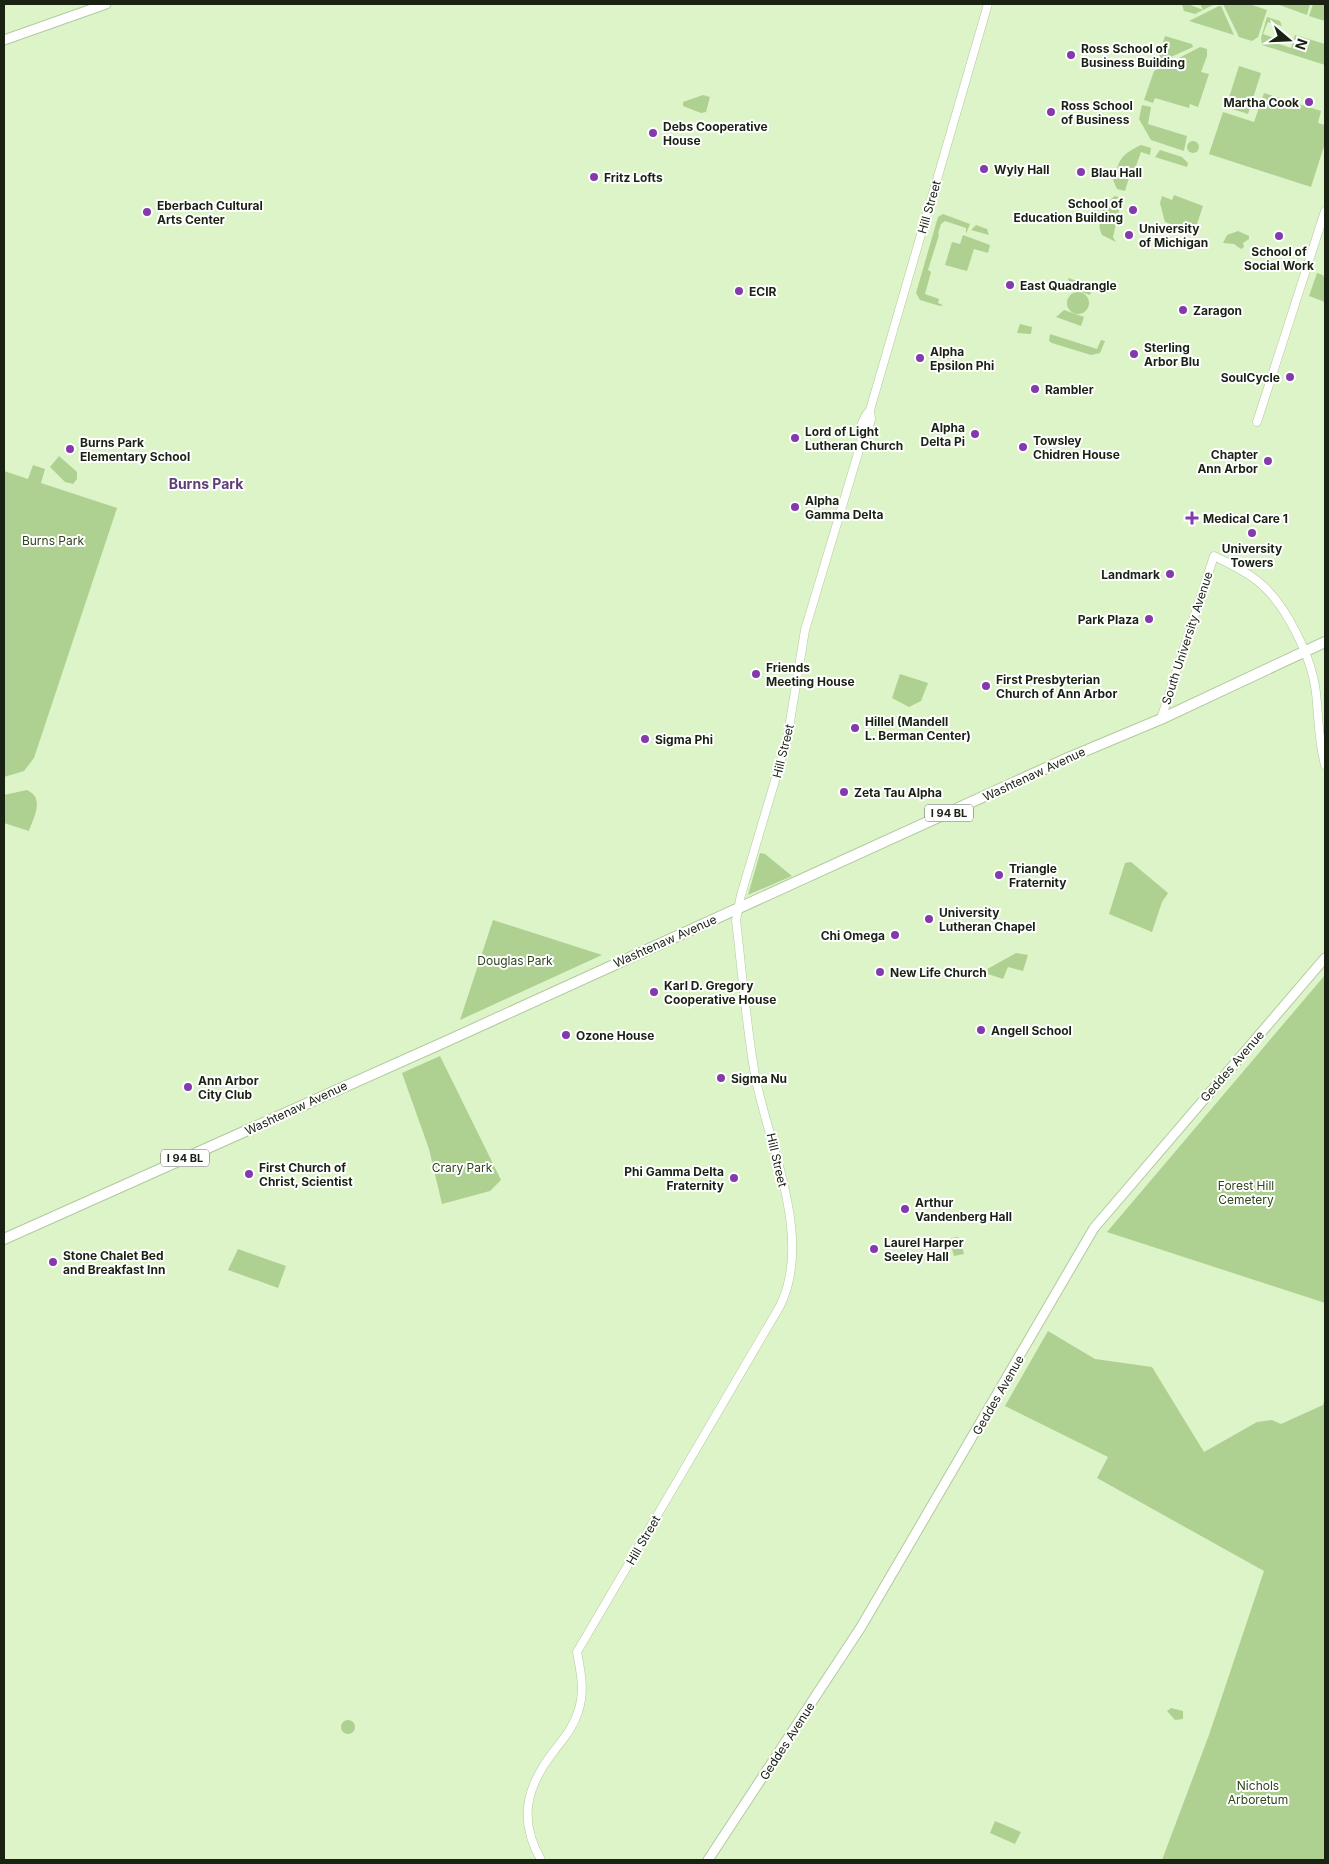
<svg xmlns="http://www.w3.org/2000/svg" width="1329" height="1864" viewBox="0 0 1329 1864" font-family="Inter,sans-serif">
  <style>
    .green { fill: #aed191 }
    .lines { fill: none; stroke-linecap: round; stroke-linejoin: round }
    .tertiary-casing { stroke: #b2ca9f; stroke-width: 9 }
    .secondary-casing { stroke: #b2ca9f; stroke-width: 11 }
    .primary-casing { stroke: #b2ca9f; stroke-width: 12 }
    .tertiary { stroke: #fff; stroke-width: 8 }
    .secondary { stroke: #fff; stroke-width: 9 }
    .primary { stroke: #fff; stroke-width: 10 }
    .poi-dot { fill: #843aac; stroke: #fff; stroke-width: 2 }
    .labels { text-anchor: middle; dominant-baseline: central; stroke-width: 4; stroke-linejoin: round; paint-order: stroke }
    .shield { fill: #fff; stroke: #5f655a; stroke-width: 1 }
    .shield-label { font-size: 11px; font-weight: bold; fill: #1a2313 }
    .poi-label { font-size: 12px; font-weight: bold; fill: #1a2313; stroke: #fff; text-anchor: start }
    .street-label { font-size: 12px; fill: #1a2313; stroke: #fff }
    .park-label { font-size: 12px; fill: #2e4419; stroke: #fff }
    .neighbourhood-label { font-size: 14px; font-weight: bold; fill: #613d77; stroke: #fff }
  </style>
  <rect width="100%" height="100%" fill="#dcf4c8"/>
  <!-- green -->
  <g class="green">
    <path d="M1182,4H1188L1203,10L1200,4H1215L1195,14L1184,11Z"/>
    <path d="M1223,4H1249L1267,10L1258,37L1252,41L1239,37Z"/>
    <path d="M1277,4H1310L1307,15Z"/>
    <path d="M1313,4H1325V21L1309,16Z"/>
    <path d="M1219,6H1221L1234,35L1189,21Z"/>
    <path d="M1267,17L1280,21L1282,26L1268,22L1263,34L1280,40L1279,44L1291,48L1295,35L1325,44V65L1262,45L1261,38Z"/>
    <path d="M1165,36L1192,44L1193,47L1162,61L1159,55Z"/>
    <path d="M1200,47L1207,49V56L1201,72L1209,74L1198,107L1190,104L1189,108L1155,98L1153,103L1144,100L1154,71Z"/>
    <path d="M1239,66L1261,73L1248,114L1226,107Z"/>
    <path d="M1264,93L1321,111L1318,123L1325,125V143L1311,187L1209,154L1223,112L1254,122Z"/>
    <path d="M703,95L710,97L706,112L701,113L683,106V102Z"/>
    <path d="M1142,105L1151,107L1148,124L1187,136L1184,151L1151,140L1139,119Z"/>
    <circle cx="1193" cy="147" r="6"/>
    <path d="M1141,145L1151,148L1150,155L1141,152L1135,169L1132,168L1125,191L1117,189L1113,180C1120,159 1120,155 1141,145Z"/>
    <path d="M1160,150L1182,157L1188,163L1187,167L1155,157Z"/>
    <path d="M1174,195L1203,206L1194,233L1165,222L1160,203L1162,196L1172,200Z"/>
    <path d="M1115,196L1122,198L1113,237L1116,242L1102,235C1095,221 1104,204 1115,196Z"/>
    <path d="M943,214L970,224L966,234V228L945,221L941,224L938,234L939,235L928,270L931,272L925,294L939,299L938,303L943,305L940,306L920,300L916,293L938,217Z"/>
    <path d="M976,225L987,229L989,235L971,230Z"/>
    <path d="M1238,231L1249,236V239L1243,243L1244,247L1241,249L1234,244L1223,243L1227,235Z"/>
    <path d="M963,235L990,245L988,253L974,249L967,271L945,265L952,242L960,244Z"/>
    <path d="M1317,273L1323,275L1325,280V302L1309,296Z"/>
    <path d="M1068,278L1093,286L1090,295L1070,288Z"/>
    <circle cx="1078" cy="303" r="11"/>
    <path d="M1064,310L1084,317L1081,326L1056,317Z"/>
    <path d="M1020,324L1032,327L1031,334L1017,333Z"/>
    <path d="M1050,334L1097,349L1101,340L1105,341L1100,353L1091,355L1052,343L1049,341Z"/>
    <path d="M59,456L77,472V479L73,484L65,482L50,467Z"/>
    <path d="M33,465L45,469L41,483L117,508L34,758L24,771L4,777V471L28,479Z"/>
    <path d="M900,674L928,683L921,701L909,707L892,698Z"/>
    <path d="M27,790C45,798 34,817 29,831L4,823V795Z"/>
    <path d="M760,853L765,854L792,876L748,895Z"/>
    <path d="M1131,862L1168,893L1162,902L1152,932L1109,914L1125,863Z"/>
    <path d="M493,920L602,955L460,1020Z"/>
    <path d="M1016,953L1028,955L1023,971L1008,967L1003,979L982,972Z"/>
    <path d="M1325,975V1303L1107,1232Z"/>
    <path d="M440,1056L501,1180L490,1191L442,1204L429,1149L402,1073Z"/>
    <path d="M956,1237L960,1238L964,1254L954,1256L949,1239Z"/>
    <path d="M238,1249L286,1266L278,1288L228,1270Z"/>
    <path d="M1048,1331L1095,1359L1152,1367L1204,1452L1257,1422L1272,1420L1281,1424L1323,1405L1325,1398V1860H1162L1209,1735L1264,1571L1097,1478L1108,1457L1005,1406Z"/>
    <path d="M1171,1708L1183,1711V1719L1175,1720L1167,1711Z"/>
    <circle cx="348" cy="1727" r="7"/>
    <path d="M995,1821L1021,1832L1015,1844L990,1833Z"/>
  </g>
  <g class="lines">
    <!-- tertiary casing -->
    <g class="tertiary-casing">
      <g id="tertiary">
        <path d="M1257,422L1325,211"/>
        <path d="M866,437L871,419L870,410L988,4"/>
        <path d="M1161,719L1214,556C1230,564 1246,571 1260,583C1287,606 1312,658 1316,693C1319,719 1318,739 1325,765"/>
        <path d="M541,1860C518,1820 526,1787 554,1751C564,1738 573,1728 578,1712C585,1692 581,1673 577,1652L780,1306C814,1237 768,1145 755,1075C746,1024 742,971 736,920L741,895L787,740L805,630L862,440L859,435C861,425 863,417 870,410"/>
      </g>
    </g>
    <!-- secondary casing -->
    <g class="secondary-casing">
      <g id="secondary">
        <path d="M4,40L106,4"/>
        <path d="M708,1860L861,1627L1094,1228L1325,958"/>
      </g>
    </g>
    <!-- primary casing -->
    <g class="primary-casing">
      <path id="primary" d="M4,1239L447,1041L1068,758L1161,719L1325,642"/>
    </g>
    <!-- tertiary -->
    <use href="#tertiary" class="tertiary"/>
    <!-- secondary -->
    <use href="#secondary" class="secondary"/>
    <!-- primary -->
    <use href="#primary" class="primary"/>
  </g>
  <!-- markers -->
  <g class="poi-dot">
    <circle cx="1071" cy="55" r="5"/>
    <circle cx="1309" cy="102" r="5"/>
    <circle cx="1051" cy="112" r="5"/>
    <circle cx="653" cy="133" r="5"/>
    <circle cx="984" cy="169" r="5"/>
    <circle cx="1081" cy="172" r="5"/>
    <circle cx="594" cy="177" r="5"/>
    <circle cx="1133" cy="210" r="5"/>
    <circle cx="147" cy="212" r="5"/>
    <circle cx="1129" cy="235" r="5"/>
    <circle cx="1279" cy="236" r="5"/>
    <circle cx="1010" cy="285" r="5"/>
    <circle cx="739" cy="291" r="5"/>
    <circle cx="1183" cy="310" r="5"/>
    <circle cx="1134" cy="354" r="5"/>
    <circle cx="920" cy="358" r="5"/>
    <circle cx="1290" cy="377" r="5"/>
    <circle cx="1035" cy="389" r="5"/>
    <circle cx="975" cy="434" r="5"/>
    <circle cx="795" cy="438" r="5"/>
    <circle cx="1023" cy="447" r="5"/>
    <circle cx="70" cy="449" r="5"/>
    <circle cx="1268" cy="461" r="5"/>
    <circle cx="795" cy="507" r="5"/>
    <path d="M1189.5 510.5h5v5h5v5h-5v5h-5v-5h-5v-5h5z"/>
    <circle cx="1252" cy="533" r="5"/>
    <circle cx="1170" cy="574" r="5"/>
    <circle cx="1149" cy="619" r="5"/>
    <circle cx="756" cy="674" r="5"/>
    <circle cx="986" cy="686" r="5"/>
    <circle cx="855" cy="728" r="5"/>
    <circle cx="645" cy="739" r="5"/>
    <circle cx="844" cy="792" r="5"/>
    <circle cx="999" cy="875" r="5"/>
    <circle cx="929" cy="919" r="5"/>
    <circle cx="895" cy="935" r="5"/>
    <circle cx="880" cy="972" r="5"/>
    <circle cx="654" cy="992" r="5"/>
    <circle cx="981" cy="1030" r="5"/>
    <circle cx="566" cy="1035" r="5"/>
    <circle cx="721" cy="1078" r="5"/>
    <circle cx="188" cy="1087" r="5"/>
    <circle cx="249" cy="1174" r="5"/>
    <circle cx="734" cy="1178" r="5"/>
    <circle cx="905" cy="1209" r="5"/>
    <circle cx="874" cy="1249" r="5"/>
    <circle cx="53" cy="1262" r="5"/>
  </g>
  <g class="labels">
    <!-- shield labels -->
    <g class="shield">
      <rect x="925" y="804.5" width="48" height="17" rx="4"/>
      <rect x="161" y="1149.5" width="48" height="17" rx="4"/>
    </g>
    <g class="shield-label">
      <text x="949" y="813">I 94 BL</text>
      <text x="185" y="1158">I 94 BL</text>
    </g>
    <!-- poi labels -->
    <g class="poi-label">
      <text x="1081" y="48">Ross School of<tspan x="1081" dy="14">Business Building</tspan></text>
      <text x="1299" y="102" text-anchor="end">Martha Cook</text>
      <text x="1061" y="105">Ross School<tspan x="1061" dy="14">of Business</tspan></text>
      <text x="663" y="126">Debs Cooperative<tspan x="663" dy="14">House</tspan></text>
      <text x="994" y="169">Wyly Hall</text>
      <text x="1091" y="172">Blau Hall</text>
      <text x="604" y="177">Fritz Lofts</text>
      <text x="1123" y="203" text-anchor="end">School of<tspan x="1123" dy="14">Education Building</tspan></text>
      <text x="157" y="205">Eberbach Cultural<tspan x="157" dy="14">Arts Center</tspan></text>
      <text x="1139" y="228">University<tspan x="1139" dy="14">of Michigan</tspan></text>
      <text x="1279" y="251" text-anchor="middle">School of<tspan x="1279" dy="14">Social Work</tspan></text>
      <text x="1020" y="285">East Quadrangle</text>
      <text x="749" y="291">ECIR</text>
      <text x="1193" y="310">Zaragon</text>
      <text x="1144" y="347">Sterling<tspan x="1144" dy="14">Arbor Blu</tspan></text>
      <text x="930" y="351">Alpha<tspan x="930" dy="14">Epsilon Phi</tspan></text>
      <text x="1280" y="377" text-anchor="end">SoulCycle</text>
      <text x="1045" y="389">Rambler</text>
      <text x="965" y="427" text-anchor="end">Alpha<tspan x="965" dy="14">Delta Pi</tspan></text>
      <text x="805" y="431">Lord of Light<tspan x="805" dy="14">Lutheran Church</tspan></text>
      <text x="1033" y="440">Towsley<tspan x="1033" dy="14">Chidren House</tspan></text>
      <text x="80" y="442">Burns Park<tspan x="80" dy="14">Elementary School</tspan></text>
      <text x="1258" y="454" text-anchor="end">Chapter<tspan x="1258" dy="14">Ann Arbor</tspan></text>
      <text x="805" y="500">Alpha<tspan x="805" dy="14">Gamma Delta</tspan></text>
      <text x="1203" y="518">Medical Care 1</text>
      <text x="1252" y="548" text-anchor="middle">University<tspan x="1252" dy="14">Towers</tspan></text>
      <text x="1160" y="574" text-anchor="end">Landmark</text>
      <text x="1139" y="619" text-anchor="end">Park Plaza</text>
      <text x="766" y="667">Friends<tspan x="766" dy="14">Meeting House</tspan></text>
      <text x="996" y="679">First Presbyterian<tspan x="996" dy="14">Church of Ann Arbor</tspan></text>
      <text x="865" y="721">Hillel (Mandell<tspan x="865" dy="14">L. Berman Center)</tspan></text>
      <text x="655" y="739">Sigma Phi</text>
      <text x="854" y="792">Zeta Tau Alpha</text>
      <text x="1009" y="868">Triangle<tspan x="1009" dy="14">Fraternity</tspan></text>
      <text x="939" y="912">University<tspan x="939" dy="14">Lutheran Chapel</tspan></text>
      <text x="885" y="935" text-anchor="end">Chi Omega</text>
      <text x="890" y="972">New Life Church</text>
      <text x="664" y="985">Karl D. Gregory<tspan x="664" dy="14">Cooperative House</tspan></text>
      <text x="991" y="1030">Angell School</text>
      <text x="576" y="1035">Ozone House</text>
      <text x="731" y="1078">Sigma Nu</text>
      <text x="198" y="1080">Ann Arbor<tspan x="198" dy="14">City Club</tspan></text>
      <text x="259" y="1167">First Church of<tspan x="259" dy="14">Christ, Scientist</tspan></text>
      <text x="724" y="1171" text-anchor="end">Phi Gamma Delta<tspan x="724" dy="14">Fraternity</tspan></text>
      <text x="915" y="1202">Arthur<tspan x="915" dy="14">Vandenberg Hall</tspan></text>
      <text x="884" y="1242">Laurel Harper<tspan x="884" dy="14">Seeley Hall</tspan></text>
      <text x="63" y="1255">Stone Chalet Bed<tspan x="63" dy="14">and Breakfast Inn</tspan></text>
    </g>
    <!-- street labels -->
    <g class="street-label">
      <text transform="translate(929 207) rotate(-74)">Hill Street</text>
      <text transform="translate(1187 638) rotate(-72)">South University Avenue</text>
      <text transform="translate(783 751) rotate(-76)">Hill Street</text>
      <text transform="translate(1034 774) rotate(-25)">Washtenaw Avenue</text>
      <text transform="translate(665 941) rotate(-24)">Washtenaw Avenue</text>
      <text transform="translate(1232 1066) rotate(-49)">Geddes Avenue</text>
      <text transform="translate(296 1108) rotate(-25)">Washtenaw Avenue</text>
      <text transform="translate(777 1160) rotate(77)">Hill Street</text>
      <text transform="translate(998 1395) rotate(-60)">Geddes Avenue</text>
      <text transform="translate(643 1540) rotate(-60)">Hill Street</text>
      <text transform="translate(787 1741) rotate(-57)">Geddes Avenue</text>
    </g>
    <!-- park labels -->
    <g class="park-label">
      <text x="53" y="540">Burns Park</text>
      <text x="515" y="960">Douglas Park</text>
      <text x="462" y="1167">Crary Park</text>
      <text x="1246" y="1185">Forest Hill<tspan x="1246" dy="14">Cemetery</tspan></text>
      <text x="1258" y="1785">Nichols<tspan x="1258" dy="14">Arboretum</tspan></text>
    </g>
    <!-- neighbourhood labels -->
    <g class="neighbourhood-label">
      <text x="206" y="483">Burns Park</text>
    </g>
  </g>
  <!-- border -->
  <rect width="1329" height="1864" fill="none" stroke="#1a2313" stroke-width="10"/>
  <!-- north arrow -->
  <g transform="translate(1289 40) rotate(109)" stroke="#ffffff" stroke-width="4" paint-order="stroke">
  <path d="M0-4L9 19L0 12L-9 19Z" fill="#1a2313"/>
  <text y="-8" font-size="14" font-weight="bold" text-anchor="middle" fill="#1a2313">N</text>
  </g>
</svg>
